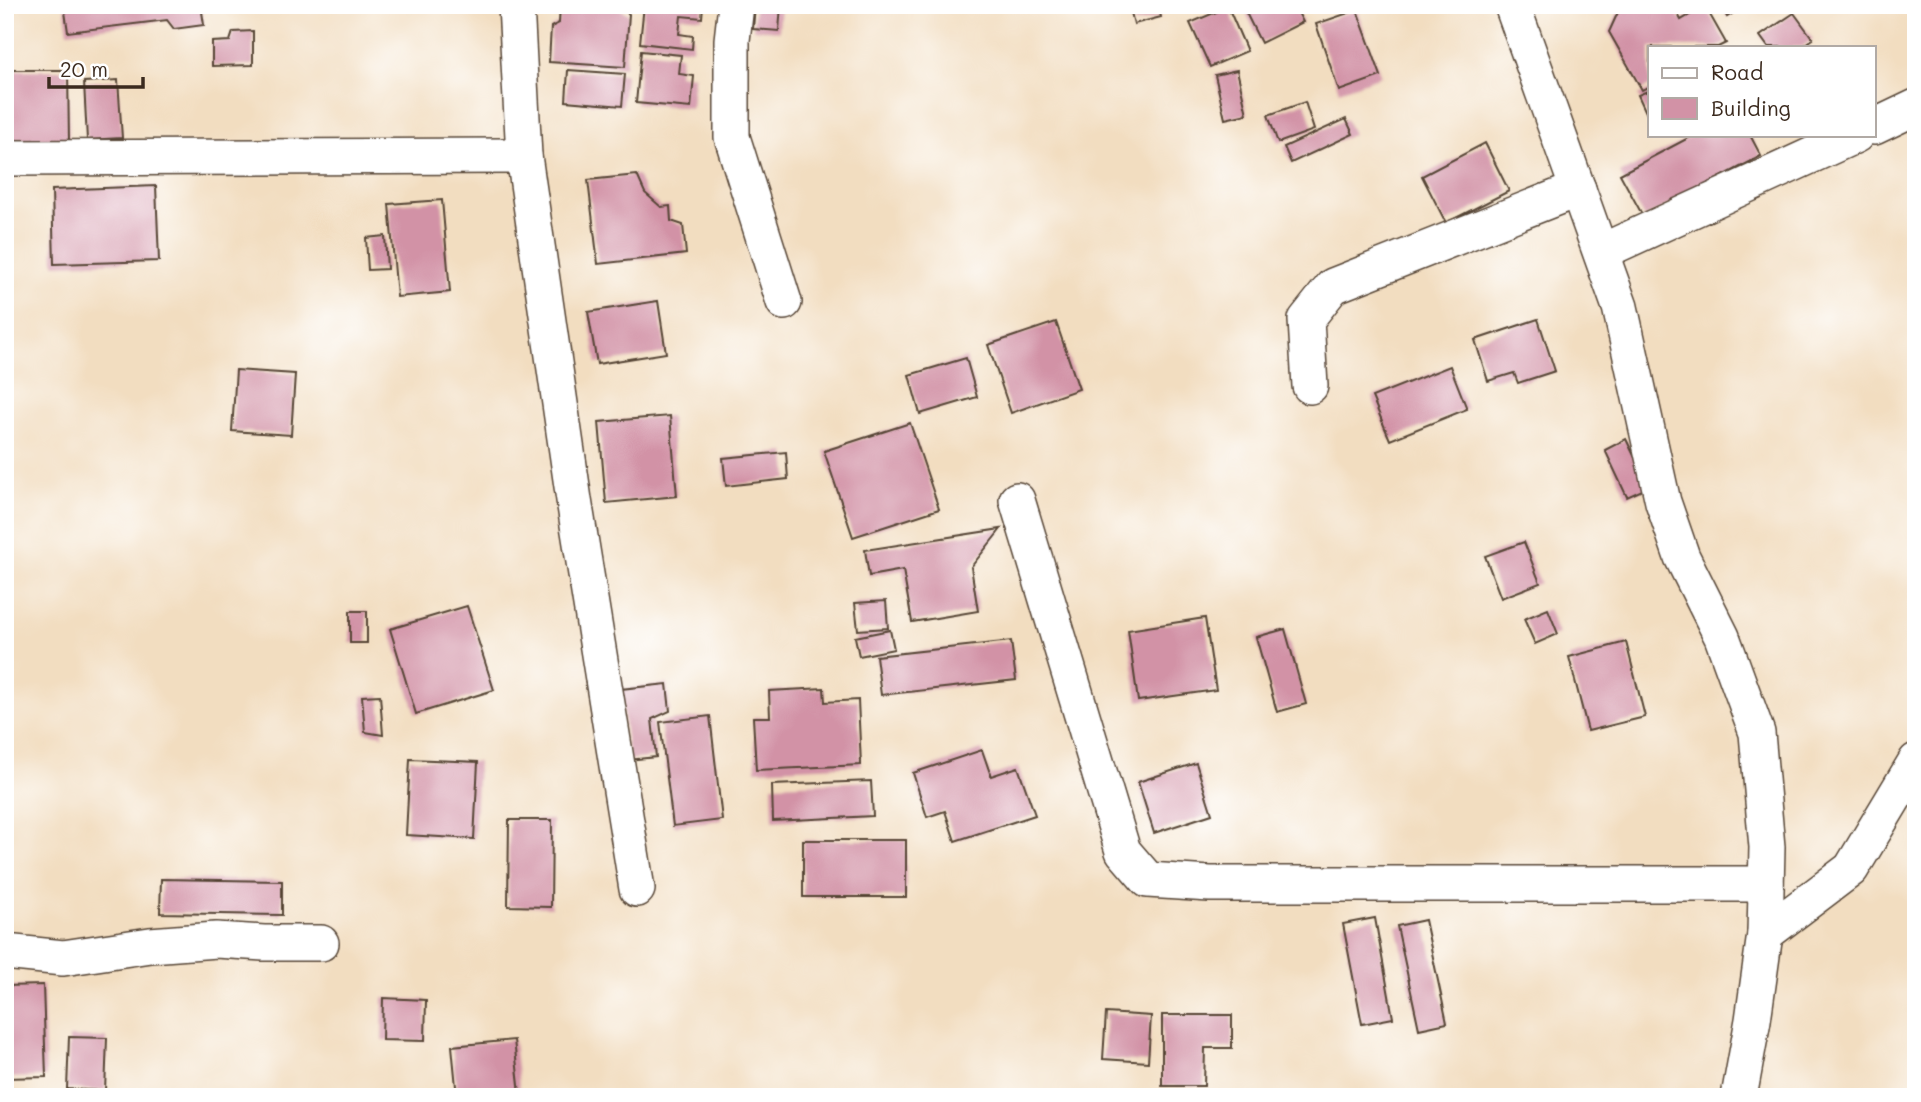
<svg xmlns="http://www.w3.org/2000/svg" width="1921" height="1102" viewBox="0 0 1921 1102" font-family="Mali,sans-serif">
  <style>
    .building { fill: #d292a6 }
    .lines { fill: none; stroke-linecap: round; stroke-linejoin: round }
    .minor-casing { stroke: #564536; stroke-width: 38 }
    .minor { stroke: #fff; stroke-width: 35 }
  </style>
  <rect width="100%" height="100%" fill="#fff"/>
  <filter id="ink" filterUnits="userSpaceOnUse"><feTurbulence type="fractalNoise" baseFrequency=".0143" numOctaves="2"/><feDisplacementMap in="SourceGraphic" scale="14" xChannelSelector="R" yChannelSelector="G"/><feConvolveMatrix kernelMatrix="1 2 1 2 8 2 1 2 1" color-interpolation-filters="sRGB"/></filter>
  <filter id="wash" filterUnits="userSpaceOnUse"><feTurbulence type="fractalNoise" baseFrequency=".00686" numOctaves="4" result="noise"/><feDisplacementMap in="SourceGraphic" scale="28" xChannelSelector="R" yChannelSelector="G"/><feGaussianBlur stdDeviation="1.57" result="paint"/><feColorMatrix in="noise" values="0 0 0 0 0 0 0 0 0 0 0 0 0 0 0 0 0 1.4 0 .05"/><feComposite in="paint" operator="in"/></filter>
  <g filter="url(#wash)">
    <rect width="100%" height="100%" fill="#f2ddc0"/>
    <g id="blocks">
      <!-- building -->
      <g class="building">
        <path d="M64,5H201L204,25L174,29L167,20L68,32Z"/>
        <path d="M225,5H252L253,8L226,13Z"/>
        <path d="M560,5H613L629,14L625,67L549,62L551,27L559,23Z"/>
        <path d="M644,5H703L702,18L681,16L679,34L693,36L692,49L640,43Z"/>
        <path d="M755,5H781L779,31L753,29Z"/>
        <path d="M1129,5H1158L1161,17L1134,24Z"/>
        <path d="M1256,5H1294L1303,22L1261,43L1245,11Z"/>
        <path d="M1626,5H1673L1681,20L1705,6L1726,43L1718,47H1650V86L1642,90L1609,32L1619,10Z"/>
        <path d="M1720,5H1746L1727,17Z"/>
        <path d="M1228,7L1247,51L1210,67L1190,23Z"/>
        <path d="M1357,10L1381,76L1339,91L1316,24Z"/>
        <path d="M1794,13L1813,39L1802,47H1768L1760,36Z"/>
        <path d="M253,31V65L212,66V42L230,41L233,32Z"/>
        <path d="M641,51L681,55L679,74L694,76L691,108L636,103Z"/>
        <path d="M5,70H68L69,142L5,143Z"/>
        <path d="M568,70L625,74L622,106L566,101Z"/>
        <path d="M1237,70L1247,114L1225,119L1215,75Z"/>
        <path d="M118,80L122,138L87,140L84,82Z"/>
        <path d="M1650,90V121L1638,95Z"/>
        <path d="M1305,102L1314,130L1278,143L1268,115Z"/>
        <path d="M1346,119L1353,134L1291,163L1284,147Z"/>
        <path d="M1694,135H1750L1761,156L1644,218L1620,174Z"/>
        <path d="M1485,143L1509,191L1446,223L1422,176Z"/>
        <path d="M637,175L645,193L661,207L670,206L671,221L683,225L686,254L598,264L588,180Z"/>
        <path d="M156,186L159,261L54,264L52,190Z"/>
        <path d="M442,200L450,292L397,297L389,204Z"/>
        <path d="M385,236L387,269L368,270L366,238Z"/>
        <path d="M658,301L666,353L597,364L588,312Z"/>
        <path d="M1538,319L1555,371L1518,383L1514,373L1488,381L1475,340Z"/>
        <path d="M1056,322L1079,389L1011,413L988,345Z"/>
        <path d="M966,358L977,397L920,414L909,375Z"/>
        <path d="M1450,366L1467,409L1390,440L1372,397Z"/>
        <path d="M236,370L295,374L291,435L232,431Z"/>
        <path d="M670,416L677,496L606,503L599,422Z"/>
        <path d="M910,423L939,509L853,537L824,451Z"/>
        <path d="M1626,439L1649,487L1627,497L1605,450Z"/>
        <path d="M786,452L788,479L726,486L723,458Z"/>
        <path d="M1001,529L971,567L978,611L912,622L903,570L869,576L865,550Z"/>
        <path d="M1524,542L1540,583L1501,598L1485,556Z"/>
        <path d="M886,601L888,628L858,630L855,603Z"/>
        <path d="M467,606L494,690L416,714L390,629Z"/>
        <path d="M1548,609L1558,634L1535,644L1524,619Z"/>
        <rect x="350" y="611" width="17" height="32"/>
        <path d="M1205,618L1216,690L1138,701L1128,630Z"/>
        <path d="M1285,629L1306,704L1277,712L1256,637Z"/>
        <path d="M890,630L894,649L859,656L855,637Z"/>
        <path d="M1011,641L1016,680L881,695L876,656Z"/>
        <path d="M1626,642L1645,717L1588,731L1569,657Z"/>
        <path d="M667,684L670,711L652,719L656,757L628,760L621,689Z"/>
        <path d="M824,688L825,702L858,700L861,765L756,770L753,717H770L769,691Z"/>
        <path d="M380,695L383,735L365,732L362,696Z"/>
        <path d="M710,716L722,820L673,826L660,722Z"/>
        <path d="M982,750L991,776L1018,767L1035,815L955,841L945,811L927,817L913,773Z"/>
        <path d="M410,759L478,762L474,839L406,835Z"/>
        <path d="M1196,763L1212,814L1154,833L1138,782Z"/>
        <path d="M871,781L873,816L773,821L772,785Z"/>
        <path d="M509,820H552L551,907L508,906Z"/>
        <rect x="803" y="840" width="103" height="57"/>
        <path d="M161,879L282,881V915L160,913Z"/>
        <path d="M1375,918L1393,1018L1362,1024L1343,924Z"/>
        <path d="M1425,920L1447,1023L1419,1029L1397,926Z"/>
        <path d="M43,985L46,1077L5,1078V986Z"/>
        <path d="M383,998L426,1000L425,1041L382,1040Z"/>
        <path d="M1106,1013L1151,1016L1148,1062L1103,1059Z"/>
        <path d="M1162,1015H1232V1048H1205L1204,1086H1162Z"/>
        <path d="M69,1037L107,1038L105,1091L67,1089Z"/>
        <path d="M514,1040L520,1094L457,1097L452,1046Z"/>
      </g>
    </g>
  </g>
  <g filter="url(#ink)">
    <use href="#blocks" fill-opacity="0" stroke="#564536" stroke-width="2"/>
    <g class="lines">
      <!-- minor casing -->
      <g class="minor-casing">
        <g id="minor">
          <path d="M516,5L524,156L574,500L637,889"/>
          <path d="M736,5L732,40V137L784,302"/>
          <path d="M1512,5L1620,307L1663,502L1682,557L1722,637L1757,733L1767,847L1765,934L1753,1020L1739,1097"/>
          <path d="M1874,127L1916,107"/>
          <path d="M5,158L524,156"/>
          <path d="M1601,252L1856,135"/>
          <path d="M1310,386L1306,320L1333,286L1578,189"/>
          <path d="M1017,500L1123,851L1148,880L1210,884H1766"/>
          <path d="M1765,934L1851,869L1916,761"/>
          <path d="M5,952L63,958L150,945L216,940L264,943H321"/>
        </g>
      </g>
      <!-- minor -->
      <use href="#minor" class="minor"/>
    </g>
  </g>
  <!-- margin -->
  <rect width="1921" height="1102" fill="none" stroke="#fff" stroke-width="28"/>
  <!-- legend -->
  <rect x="1648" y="46" width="228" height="91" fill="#ffffff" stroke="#b1aaa5" stroke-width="2"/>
  <rect x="1662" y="68" width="35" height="10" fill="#ffffff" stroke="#b1aaa5" stroke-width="2"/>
  <text x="1711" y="80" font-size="21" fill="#3b2a1e">Road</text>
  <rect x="1662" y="98" width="35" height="21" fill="#d292a6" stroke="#b1aaa5" stroke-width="2"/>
  <text x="1711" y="116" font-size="21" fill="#3b2a1e">Building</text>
  <!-- scale -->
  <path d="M49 77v10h94v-10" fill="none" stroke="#3b2a1e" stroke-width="3.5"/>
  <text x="60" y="77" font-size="21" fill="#3b2a1e" stroke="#ffffff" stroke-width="5" paint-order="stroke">20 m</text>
</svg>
